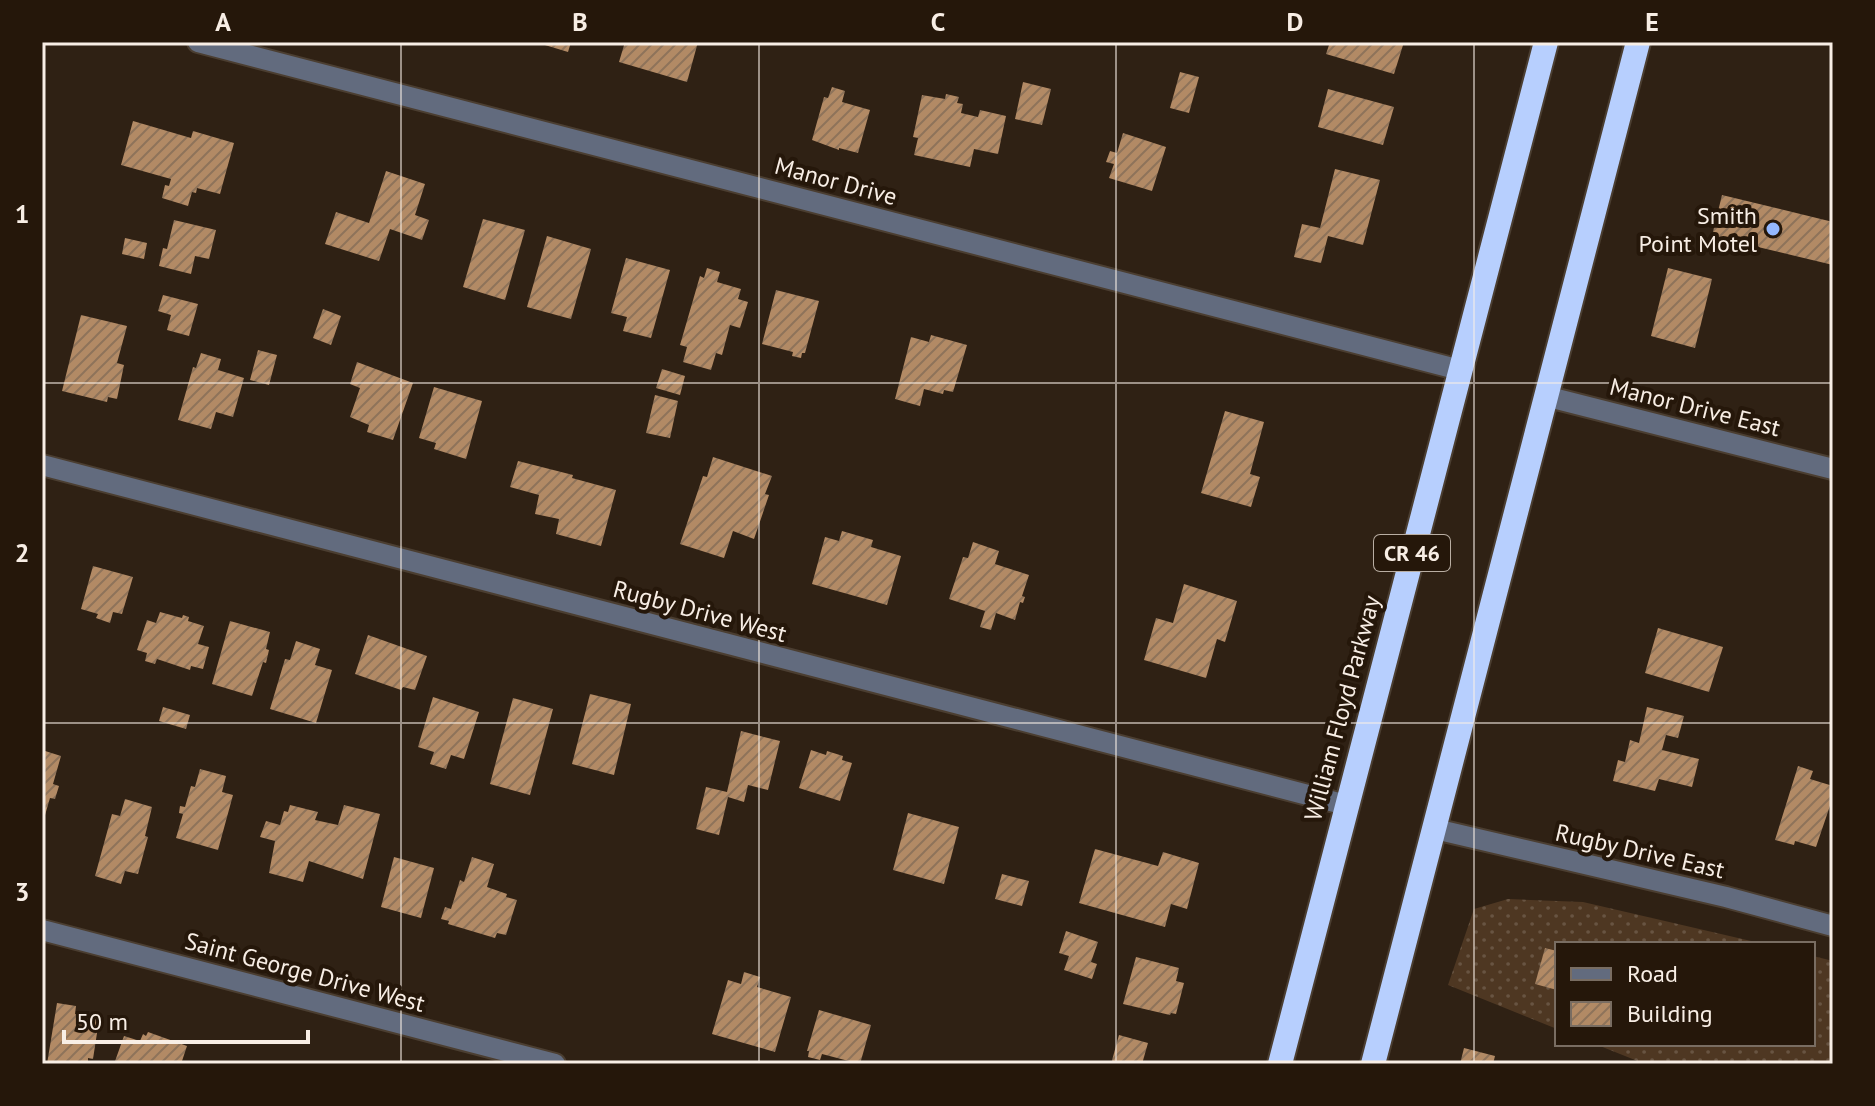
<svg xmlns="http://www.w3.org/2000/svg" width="1875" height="1106" viewBox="0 0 1875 1106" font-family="'PT Sans',sans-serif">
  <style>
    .grass { fill: url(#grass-dots) }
    .building { fill: url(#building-hatch) }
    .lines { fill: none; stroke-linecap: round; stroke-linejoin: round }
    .street-casing { stroke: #4b3e31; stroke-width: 24 }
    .highway-casing { stroke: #4b3e31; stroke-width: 28 }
    .street { stroke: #626b7e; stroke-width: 20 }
    .highway { stroke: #b7cffe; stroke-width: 24 }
    .grid { fill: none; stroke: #f8eee5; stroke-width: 2; stroke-opacity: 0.55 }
    .poi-dot { fill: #94b7fd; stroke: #25170a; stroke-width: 3 }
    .labels { text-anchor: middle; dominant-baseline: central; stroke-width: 8; stroke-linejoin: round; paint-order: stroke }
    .shield { fill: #25170a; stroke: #b9aea3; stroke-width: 2 }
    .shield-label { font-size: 22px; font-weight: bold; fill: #f8eee5 }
    .street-label { font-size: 24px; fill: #f8eee5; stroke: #25170a }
    .poi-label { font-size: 24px; fill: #f8eee5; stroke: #25170a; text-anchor: end }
    .neatline { fill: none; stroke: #f8eee5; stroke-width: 3 }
    .grid-label { font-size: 26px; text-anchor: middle; font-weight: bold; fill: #f8eee5 }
  </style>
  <defs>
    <pattern id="grass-dots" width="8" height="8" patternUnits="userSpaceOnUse" patternTransform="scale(2)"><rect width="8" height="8" fill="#4e3722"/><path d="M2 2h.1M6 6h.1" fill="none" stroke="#685442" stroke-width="1.8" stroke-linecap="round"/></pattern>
    <pattern id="building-hatch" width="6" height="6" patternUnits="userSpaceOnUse" patternTransform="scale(2)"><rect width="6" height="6" fill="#b28a65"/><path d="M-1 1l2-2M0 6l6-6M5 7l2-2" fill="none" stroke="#8e735a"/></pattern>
  </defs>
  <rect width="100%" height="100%" fill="#2f2114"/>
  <!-- grass -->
  <g class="grass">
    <path d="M1508,899L1583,902L1764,944H1557V1029L1448,985L1474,909Z"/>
    <path d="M1813,956L1833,961V1064H1645L1595,1044H1813Z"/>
  </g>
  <!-- building -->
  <g class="building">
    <path d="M535,42H571L568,52Z"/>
    <path d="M625,42H698L687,82L619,62Z"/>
    <path d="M1330,42H1404L1394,74L1326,54Z"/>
    <path d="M1180,72L1199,77L1189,113L1170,108Z"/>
    <path d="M1023,82L1051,89L1042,125L1015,119Z"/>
    <path d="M832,87L845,91L842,102L870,110L858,153L839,148V150L812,140L824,97L828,98Z"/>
    <path d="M1328,89L1394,107L1383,145L1318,127Z"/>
    <path d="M946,94L959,97L957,103L963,104L961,113L978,117L980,110L1006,116L998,154L974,149L970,167L914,155L918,138L913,137L922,95L945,99Z"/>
    <path d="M133,121L191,138L193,131L234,143L220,194L197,188L196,193L192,192L188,206L162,198L165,185L169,186L171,179L121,165Z"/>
    <path d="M1123,133L1166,147L1152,191L1109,178L1114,164L1106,162L1110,151L1117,153Z"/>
    <path d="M1335,169L1380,180L1363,245L1328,236L1321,263L1294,257L1302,224L1320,228Z"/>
    <path d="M386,171L425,184L415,215L429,220L422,240L390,229L379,261L325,244L336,212L369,223Z"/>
    <path d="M1722,195L1833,222V265L1712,236Z"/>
    <path d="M483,219L525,230L505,300L463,287Z"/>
    <path d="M174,220L216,230L209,259L195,256L191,274L159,266L163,248L167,249Z"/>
    <path d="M547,236L591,249L571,319L527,307Z"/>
    <path d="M125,238L147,243L144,259L122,254Z"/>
    <path d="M626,258L670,270L651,338L623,331L627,317L611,313Z"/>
    <path d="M707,268L720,272L717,282L741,289L738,299L748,302L740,328L730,325L722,355L716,353L711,370L683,362L687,347L680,345L700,276L704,278Z"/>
    <path d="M1668,268L1712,279L1695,348L1651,336Z"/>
    <path d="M776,290L819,301L805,353H802L801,358L792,356L793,352L762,344Z"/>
    <path d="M163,295L198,304L189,336L167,330L171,315L158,311Z"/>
    <path d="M323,309L341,316L331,345L313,338Z"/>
    <path d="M81,315L127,326L117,363L124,365L117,399L108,397L107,402L62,391Z"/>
    <path d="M931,335L967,345L953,392L944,390L943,394L924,389L920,406L895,399L911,337L929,342Z"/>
    <path d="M258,350L277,355L269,385L250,380Z"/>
    <path d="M201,353L221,359L218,370L244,378L233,417L216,412L211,429L178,420L193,367L196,368Z"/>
    <path d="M357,362L413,383L393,440L367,432L369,425L350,417L360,388L350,384Z"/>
    <path d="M662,369L685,376L680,395L656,388Z"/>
    <path d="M434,387L482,401L466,459L434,449L436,443L419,438Z"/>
    <path d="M655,395L678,401L670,438L646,433Z"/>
    <path d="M1225,411L1264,422L1250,474L1260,477L1251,507L1201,493Z"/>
    <path d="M713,457L772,476L765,494L769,495L754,539L733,531L724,558L680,544L703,476L707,477Z"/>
    <path d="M518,461L573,475L572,478L616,490L601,546L556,534L559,519L535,514L539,495L510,487Z"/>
    <path d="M842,531L873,540L871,547L901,556L887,605L812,584L825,537L839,541Z"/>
    <path d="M973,542L999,551L995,564L1029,575L1022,596L1025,597L1023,603L1020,602L1015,620L996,613L991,630L980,627L985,611L949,599L963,557L968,558Z"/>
    <path d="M93,566L133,577L122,614L113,612L110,623L96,618L98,614L81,609Z"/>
    <path d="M1184,584L1237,601L1225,642L1217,639L1206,678L1144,660L1156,618L1173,623Z"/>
    <path d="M160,612L182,618L183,615L189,617L188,621L204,626L198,644L209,647L203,669L191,666L190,670L157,659L155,664L145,661L147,653L137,650L147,620L156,623Z"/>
    <path d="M230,621L270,632L266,649L269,650L266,663L263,662L252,696L212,684Z"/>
    <path d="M1658,628L1723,647L1709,692L1645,673Z"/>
    <path d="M368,635L427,656L415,690L403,687L401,690L355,674Z"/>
    <path d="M296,641L320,649L315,665L332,670L316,723L270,709L285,659L290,660Z"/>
    <path d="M590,694L631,704L614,775L572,764Z"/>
    <path d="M433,697L479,712L464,759L451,755L446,769L430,764L434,752L418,747Z"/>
    <path d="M513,698L553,709L530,795L490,784Z"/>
    <path d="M163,707L190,715L186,729L159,721Z"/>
    <path d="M1647,707L1684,716L1678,738L1666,735L1662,750L1699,759L1692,787L1659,779L1655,791L1613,781L1618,760L1625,762L1630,740L1639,743Z"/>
    <path d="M741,731L780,741L768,790L748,785L744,802L728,797L719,835L696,829L706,787L727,792Z"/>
    <path d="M42,750L61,756L53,784L59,786L55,799L50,798L43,822Z"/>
    <path d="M811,750L826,755L827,751L843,756L842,760L852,763L840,801L799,788Z"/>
    <path d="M1798,766L1813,771L1810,779L1833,786V797L1816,847L1795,841L1794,845L1775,840Z"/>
    <path d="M200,769L226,776L222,792L233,795L218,850L176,838L183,814L179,813L180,806L185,807L191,786L195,787Z"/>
    <path d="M125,799L152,807L145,836L148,837L138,874L125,871L121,884L95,876L112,814L120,816Z"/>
    <path d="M290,805L318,812L315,820L338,825L344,805L380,814L363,879L309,861L303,882L269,873L275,841L260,837L266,821L280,825L284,811L288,812Z"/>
    <path d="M908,813L959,827L944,884L893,870Z"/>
    <path d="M1095,849L1158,866L1163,852L1199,863L1187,909L1171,904L1165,927L1079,903Z"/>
    <path d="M394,857L434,868L421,918L381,907Z"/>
    <path d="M472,857L494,864L487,887L507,894L506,897L517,900L506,935L497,933L495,938L448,924L449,921L441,919L445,907L451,909L460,880L464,882Z"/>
    <path d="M1002,874L1029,881L1022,906L995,899Z"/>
    <path d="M1066,931L1098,942L1091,962L1097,964L1092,979L1064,970L1069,956L1059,953Z"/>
    <path d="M1545,948L1557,951V990L1535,984Z"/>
    <path d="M1136,957L1179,968L1176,981L1184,983L1176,1014L1171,1013L1170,1015L1123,1004Z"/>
    <path d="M744,972L760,977L757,987L791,997L775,1052L712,1034L728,980L741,984Z"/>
    <path d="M57,1003L76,1006L75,1014L99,1020L93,1059L88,1058V1064H47Z"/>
    <path d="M819,1010L871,1025L860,1064L822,1054L820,1060L808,1057L809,1051H807Z"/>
    <path d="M148,1032L187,1046L181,1064H114L124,1036L140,1041L143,1034L146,1036Z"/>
    <path d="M1119,1035L1148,1043L1142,1064H1111Z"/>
    <path d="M1464,1048L1495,1056L1493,1064H1460Z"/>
  </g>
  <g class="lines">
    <!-- street casing -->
    <g class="street-casing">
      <g id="street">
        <path d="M198,42L1460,370"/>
        <path d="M1545,396L1833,469"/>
        <path d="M42,465L1346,805"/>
        <path d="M1435,829L1726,897L1833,926"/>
        <path d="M42,930L555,1064"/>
      </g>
    </g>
    <!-- highway casing -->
    <g class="highway-casing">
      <g id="highway">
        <path d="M1280,1064L1546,42"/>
        <path d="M1373,1064L1638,42"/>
      </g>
    </g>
    <!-- street -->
    <use href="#street" class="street"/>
    <!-- highway -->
    <use href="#highway" class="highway"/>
  </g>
  <!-- grid -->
  <path class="grid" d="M401,42V1064M759,42V1064M1116,42V1064M1474,42V1064M42,383H1833M42,723H1833"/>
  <!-- markers -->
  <circle class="poi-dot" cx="1773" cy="229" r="8"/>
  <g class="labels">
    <!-- shield labels -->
    <rect class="shield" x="1374" y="535" width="76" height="36" rx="6"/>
    <g class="shield-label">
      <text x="1412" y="553">CR 46</text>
    </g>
    <!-- street labels -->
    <g class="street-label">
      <text transform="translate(836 181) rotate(15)">Manor Drive</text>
      <text transform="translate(1695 407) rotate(14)">Manor Drive East</text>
      <text transform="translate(700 611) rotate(15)">Rugby Drive West</text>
      <text transform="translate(1342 708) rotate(-75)">William Floyd Parkway</text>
      <text transform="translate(1640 851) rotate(13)">Rugby Drive East</text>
      <text transform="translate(305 972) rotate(15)">Saint George Drive West</text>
    </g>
    <!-- poi labels -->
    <g class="poi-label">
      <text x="1757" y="215">Smith<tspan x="1757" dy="28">Point Motel</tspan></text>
    </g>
  </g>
  <!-- border -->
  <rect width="1875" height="1106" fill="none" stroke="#25170a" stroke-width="88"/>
  <!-- legend -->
  <rect x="1555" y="942" width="260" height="104" fill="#25170a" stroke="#796d62" stroke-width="2"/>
  <rect x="1571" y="968" width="40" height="12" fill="#626b7e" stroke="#796d62" stroke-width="2"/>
  <text x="1627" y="982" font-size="24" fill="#f8eee5">Road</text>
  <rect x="1571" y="1002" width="40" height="24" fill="url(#building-hatch)" stroke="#796d62" stroke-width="2"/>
  <text x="1627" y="1022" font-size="24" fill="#f8eee5">Building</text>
  <!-- scale -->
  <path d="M64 1030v12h244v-12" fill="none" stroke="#f8eee5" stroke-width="4"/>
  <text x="76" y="1030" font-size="24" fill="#f8eee5" stroke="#25170a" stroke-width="6" paint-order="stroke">50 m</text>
  <rect x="44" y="44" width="1787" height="1018" class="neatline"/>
  <g class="grid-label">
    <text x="223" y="31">A</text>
    <text x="580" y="31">B</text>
    <text x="938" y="31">C</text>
    <text x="1295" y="31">D</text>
    <text x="1652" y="31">E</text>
    <text x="22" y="223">1</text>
    <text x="22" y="562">2</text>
    <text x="22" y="901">3</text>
  </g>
</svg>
